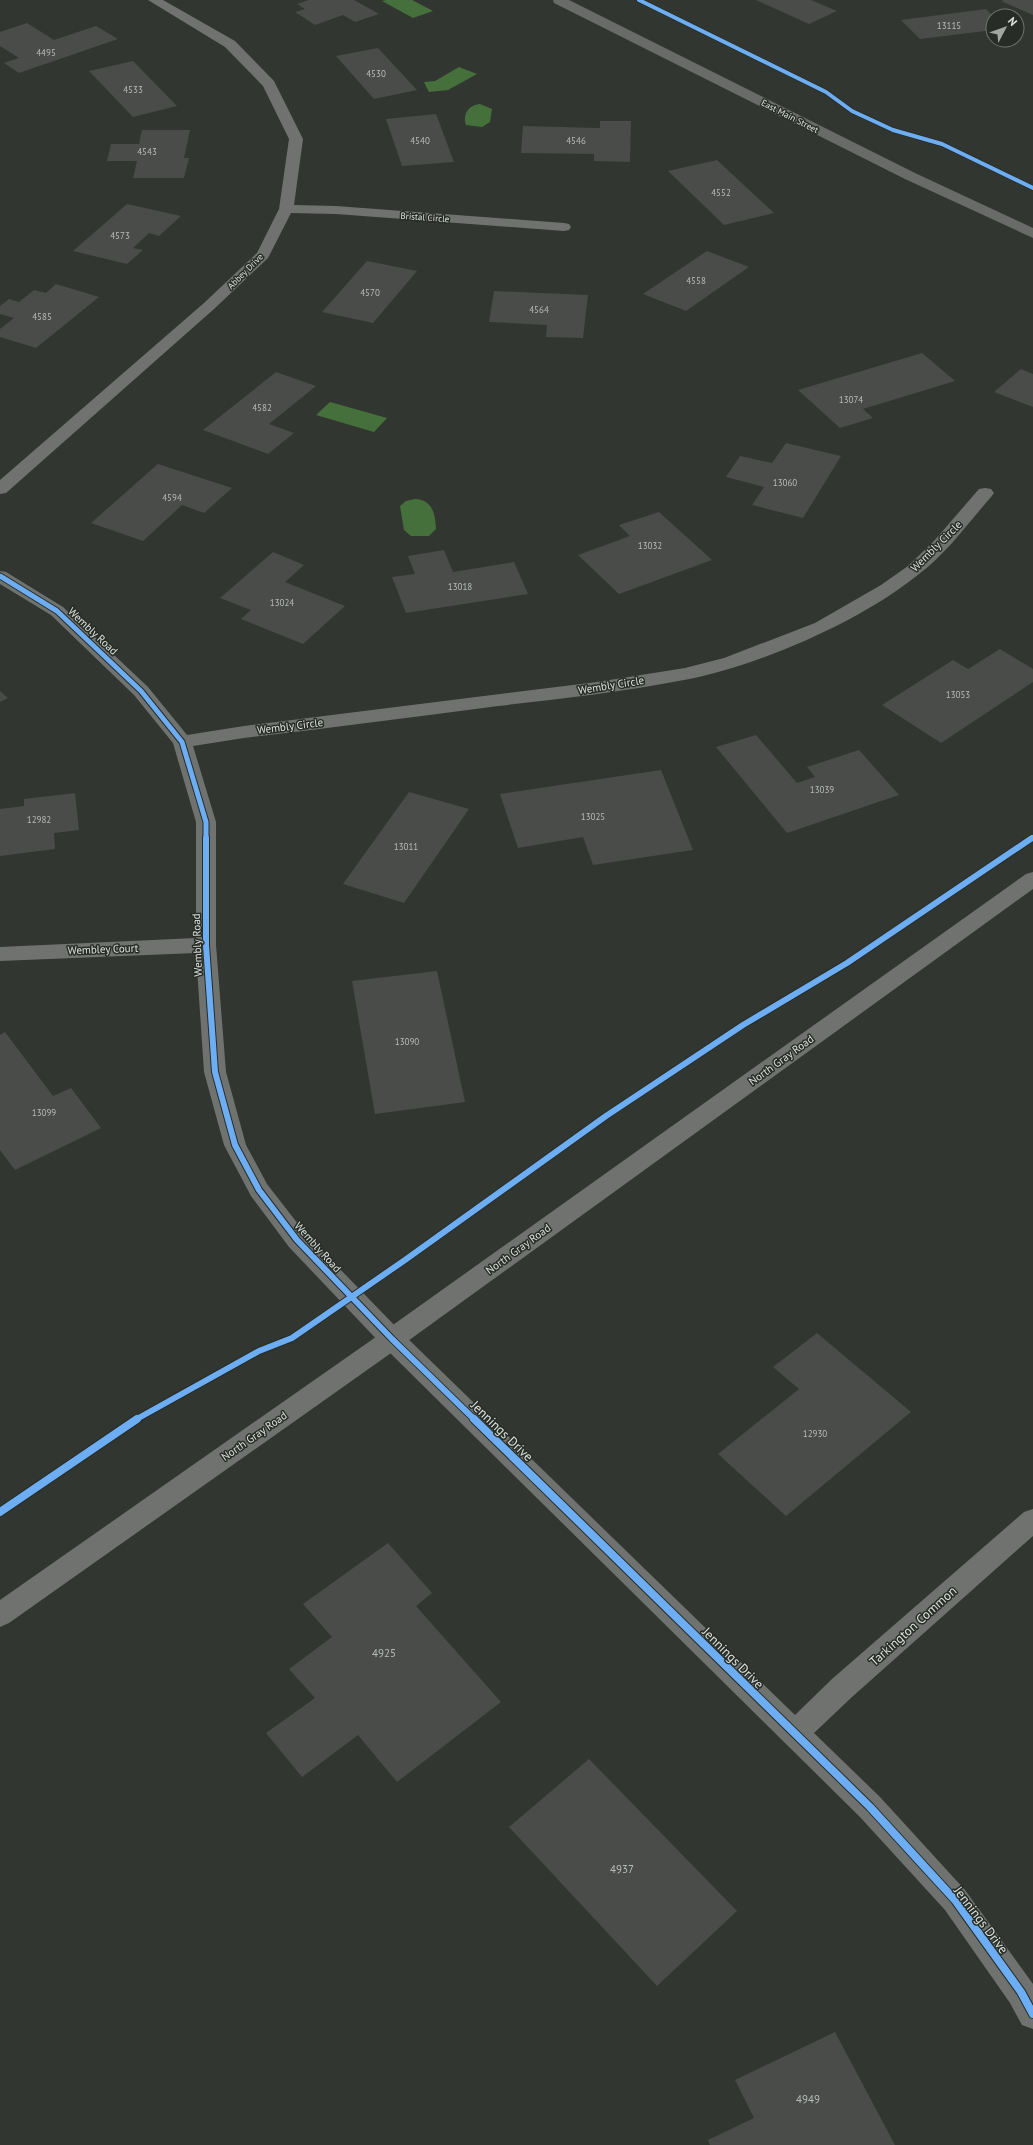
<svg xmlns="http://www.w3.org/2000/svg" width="1033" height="2145" viewBox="0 0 1033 2145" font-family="'PT Sans',sans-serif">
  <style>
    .water { fill: #45703c }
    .building { fill: #494c49 }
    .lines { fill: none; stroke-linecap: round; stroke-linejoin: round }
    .minor { fill: #707270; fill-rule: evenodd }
    .tertiary { fill: #707270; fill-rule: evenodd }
    .secondary { fill: #696b68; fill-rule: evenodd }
    .cycleway-far3-casing { stroke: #272d26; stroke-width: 5.5 }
    .cycleway-far2-casing { stroke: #272d26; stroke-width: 7 }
    .cycleway-far1-casing { stroke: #272d26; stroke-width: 8 }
    .cycleway-casing { stroke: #272d26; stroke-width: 10 }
    .cycleway-far3 { stroke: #6dadf4; stroke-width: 4 }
    .cycleway-far2 { stroke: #6dadf4; stroke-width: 5 }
    .cycleway-far1 { stroke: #6dadf4; stroke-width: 6 }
    .cycleway { stroke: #6dadf4; stroke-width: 8 }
    .labels { text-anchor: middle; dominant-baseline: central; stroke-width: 3; stroke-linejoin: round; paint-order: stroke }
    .number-label { font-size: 9px; fill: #b8bcb8 }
    .far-street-label { font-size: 9px; fill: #dde2dd; stroke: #272d26 }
    .street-label { font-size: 11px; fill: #dde2dd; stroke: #272d26 }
    .near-number-label { font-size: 11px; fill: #b8bcb8 }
    .near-street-label { font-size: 13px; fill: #dde2dd; stroke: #272d26 }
  </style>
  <rect width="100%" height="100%" fill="#323631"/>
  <!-- water -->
  <g class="water">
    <path d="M386,0H412L433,11L413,18L382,1Z"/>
    <path d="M459,67L477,74L448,90L429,92L424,82L435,81Z"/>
    <path d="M480,104L492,109L490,122L482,127L466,125C462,114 469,105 480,104Z"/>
    <path d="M330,402L387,418L374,432L316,415Z"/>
    <path d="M415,499C433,500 435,514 436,529L429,536H411L404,530L400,506L406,501Z"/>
  </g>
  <!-- building -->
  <g class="building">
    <path d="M309,0H354L379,14L355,22L343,15L315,25L295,12L305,9L297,4Z"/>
    <path d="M756,0H811L837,11L809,24Z"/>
    <path d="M1004,0H1033V15L1001,1Z"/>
    <path d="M986,9L993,16V30L920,39L901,20Z"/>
    <path d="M27,23L54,40L96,26L118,39L19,73L4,63L19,58L0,46V32Z"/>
    <path d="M378,48L417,90L374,99L336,56Z"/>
    <path d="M133,61L177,106L133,117L89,71Z"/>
    <path d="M436,114L454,162L402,166L386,119Z"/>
    <path d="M600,121H631L630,162L594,161V154L521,153L523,126L600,128Z"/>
    <path d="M142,130H190L184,158H189L184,178H133L137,161H107L111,144H139Z"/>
    <path d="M717,160L774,213L724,225L668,171Z"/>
    <path d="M127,204L181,216L159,236L149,233L133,248L143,250L127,264L73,251Z"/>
    <path d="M707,251L749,267L686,311L643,294Z"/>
    <path d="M367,261L417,271L373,323L322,312Z"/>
    <path d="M56,284L99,297L36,348L0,337V329L14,318L0,314V306L9,299L19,302L34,290L46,293Z"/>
    <path d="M494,291L588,295L583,338L546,337L547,325L489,322Z"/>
    <path d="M922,353L955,381L863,409L873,418L840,428L798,390Z"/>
    <path d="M1021,369L1033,374V407L994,392Z"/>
    <path d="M276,372L316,386L269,424L294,433L268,454L203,430Z"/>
    <path d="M786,443L841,456L803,518L752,505L764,487L726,477L740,456L772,463Z"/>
    <path d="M158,464L232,488L204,513L182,505L143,541L91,523Z"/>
    <path d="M659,512L712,560L619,594L578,555L630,536L619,525Z"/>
    <path d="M444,550L453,572L514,562L528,594L406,613L392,577L415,574L408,556Z"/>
    <path d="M273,552L304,565L285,582L345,606L303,644L241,619L251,610L220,598Z"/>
    <path d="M1000,649L1033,669V682L941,743L882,705L953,660L968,669Z"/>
    <path d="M0,691L8,698L0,702Z"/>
    <path d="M756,735L797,783L815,777L807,767L859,750L899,795L787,833L716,747Z"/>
    <path d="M661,770L693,850L593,865L583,837L518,848L500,794Z"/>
    <path d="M409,792L469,809L404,903L343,884Z"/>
    <path d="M75,793L79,830L54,833L55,849L0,856V809L24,806V799Z"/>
    <path d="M437,971L465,1102L375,1114L352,981Z"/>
    <path d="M5,1032L53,1096L71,1088L101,1128L15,1170L0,1150V1035Z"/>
    <path d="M817,1333L911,1412L786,1516L718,1454L799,1389L773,1367Z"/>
    <path d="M388,1543L432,1593L416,1606L501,1702L397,1782L358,1735L302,1777L266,1733L315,1698L289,1669L332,1637L303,1604Z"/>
    <path d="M589,1759L737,1911L657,1986L509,1827Z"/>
    <path d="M835,2032L895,2145H710L708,2140L754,2118L735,2080Z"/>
  </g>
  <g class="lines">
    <!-- minor -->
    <g class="minor">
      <path d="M148,0H163L235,41L274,81L303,139L294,205L336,206L564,223L569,224L571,227L569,230L564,231L336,214L291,213L268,258L214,309L6,493L0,494V480L204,303L257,253L279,209L289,139L263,86L225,47Z"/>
      <path d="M985,488L991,489L994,493L991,497C968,523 947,553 919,574C860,622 758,666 684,680C622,692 560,699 498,706C414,717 329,728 244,738L193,746L216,822V945L226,1072L246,1145L267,1184L305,1233L401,1332L795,1715L832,1679L1024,1512L1033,1509V1536L852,1697L814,1733L880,1797L965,1890L1033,1984V2029L1022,2025L1010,2003L945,1910L860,1817L383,1346L289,1247L251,1196L224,1145L204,1072L196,953L0,961V947L196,938V822L173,743L134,695L51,615L0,584V571L6,572L63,607L148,687L187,735L244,726L597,682L685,668L724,658L815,623L881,585L908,566L934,541L979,489Z"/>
    </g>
    <!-- tertiary -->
    <path class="tertiary" d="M1033,872V889L401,1346L9,1623L0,1627V1600L383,1332L1026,874Z"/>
    <!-- secondary -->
    <path class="secondary" d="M553,0H569L915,173L1033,228V238L905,179L554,3Z"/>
    <!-- cycleway-far3 casing -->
    <g class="cycleway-far3-casing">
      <path id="cycleway-far3" d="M639,0L826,92L852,111L893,130L942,144L1033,188"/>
    </g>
    <!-- cycleway-far2 casing -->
    <g class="cycleway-far2-casing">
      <g id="cycleway-far2">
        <path d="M0,576L57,611L141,691L182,742L206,822V839"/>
        <path d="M1031,839L1033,838"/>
      </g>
    </g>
    <!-- cycleway-far1 casing -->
    <g class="cycleway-far1-casing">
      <g id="cycleway-far1">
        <path d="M206,838V945L215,1072L235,1145L259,1190L297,1240L392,1339L475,1420"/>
        <path d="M135,1420L259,1351L292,1338L405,1260L606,1116L743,1025L847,963L1032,838"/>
      </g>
    </g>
    <!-- cycleway casing -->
    <g class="cycleway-casing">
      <g id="cycleway">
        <path d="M474,1419L870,1807L955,1900L1021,1992L1033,2014"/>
        <path d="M0,1512L137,1419"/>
      </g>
    </g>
    <!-- cycleway-far3 -->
    <use href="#cycleway-far3" class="cycleway-far3"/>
    <!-- cycleway-far2 -->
    <use href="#cycleway-far2" class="cycleway-far2"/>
    <!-- cycleway-far1 -->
    <use href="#cycleway-far1" class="cycleway-far1"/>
    <!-- cycleway -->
    <use href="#cycleway" class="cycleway"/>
  </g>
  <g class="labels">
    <!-- number labels -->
    <g class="number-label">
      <text x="949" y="25">13115</text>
      <text x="46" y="52">4495</text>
      <text x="376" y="73">4530</text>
      <text x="133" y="89">4533</text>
      <text x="420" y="140">4540</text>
      <text x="576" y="140">4546</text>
      <text x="147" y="151">4543</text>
      <text x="721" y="192">4552</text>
      <text x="120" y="235">4573</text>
      <text x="696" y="280">4558</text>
      <text x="370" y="292">4570</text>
      <text x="539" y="309">4564</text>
      <text x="42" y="316">4585</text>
      <text x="851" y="399">13074</text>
      <text x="262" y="407">4582</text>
      <text x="785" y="482">13060</text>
      <text x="172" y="497">4594</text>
      <text x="650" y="545">13032</text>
      <text x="460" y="586">13018</text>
      <text x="282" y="602">13024</text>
      <text x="958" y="694">13053</text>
      <text x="822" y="789">13039</text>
      <text x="593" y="816">13025</text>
      <text x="39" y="819">12982</text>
      <text x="406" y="846">13011</text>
      <text x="407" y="1041">13090</text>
      <text x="44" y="1112">13099</text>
      <text x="815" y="1433">12930</text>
    </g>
    <!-- far-street labels -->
    <g class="far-street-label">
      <text transform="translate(790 116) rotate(27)">East Main Street</text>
      <text transform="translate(425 217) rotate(4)">Bristal Circle</text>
      <text transform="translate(245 271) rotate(-45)">Abbey Drive</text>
    </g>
    <!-- street labels -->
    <g class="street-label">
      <text transform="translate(936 546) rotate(-45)">Wembly Circle</text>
      <text transform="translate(93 631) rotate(43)">Wembly Road</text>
      <text transform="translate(611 685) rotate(-9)">Wembly Circle</text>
      <text transform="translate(290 726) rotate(-7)">Wembly Circle</text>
      <text transform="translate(197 945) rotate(-92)">Wembly Road</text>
      <text transform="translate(103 949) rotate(-2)">Wembley Court</text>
      <text transform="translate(781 1060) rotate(-36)">North Gray Road</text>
      <text transform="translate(318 1247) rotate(48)">Wembly Road</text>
      <text transform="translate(518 1249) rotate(-36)">North Gray Road</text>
      <text transform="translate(254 1436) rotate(-35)">North Gray Road</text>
    </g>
    <!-- near-number labels -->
    <g class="near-number-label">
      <text x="384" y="1653">4925</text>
      <text x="622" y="1869">4937</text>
      <text x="808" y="2099">4949</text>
    </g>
    <!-- near-street labels -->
    <g class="near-street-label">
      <text transform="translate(502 1431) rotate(44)">Jennings Drive</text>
      <text transform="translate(913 1626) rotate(-42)">Tarkington Common</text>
      <text transform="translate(733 1658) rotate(45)">Jennings Drive</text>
      <text transform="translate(981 1920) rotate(53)">Jennings Drive</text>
    </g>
  </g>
  <!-- north arrow -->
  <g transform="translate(1005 28) rotate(49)"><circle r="19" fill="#272d26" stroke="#70756f"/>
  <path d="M0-3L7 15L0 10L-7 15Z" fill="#a1a6a1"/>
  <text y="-6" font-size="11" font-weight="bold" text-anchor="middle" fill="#dde2dd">N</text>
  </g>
</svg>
